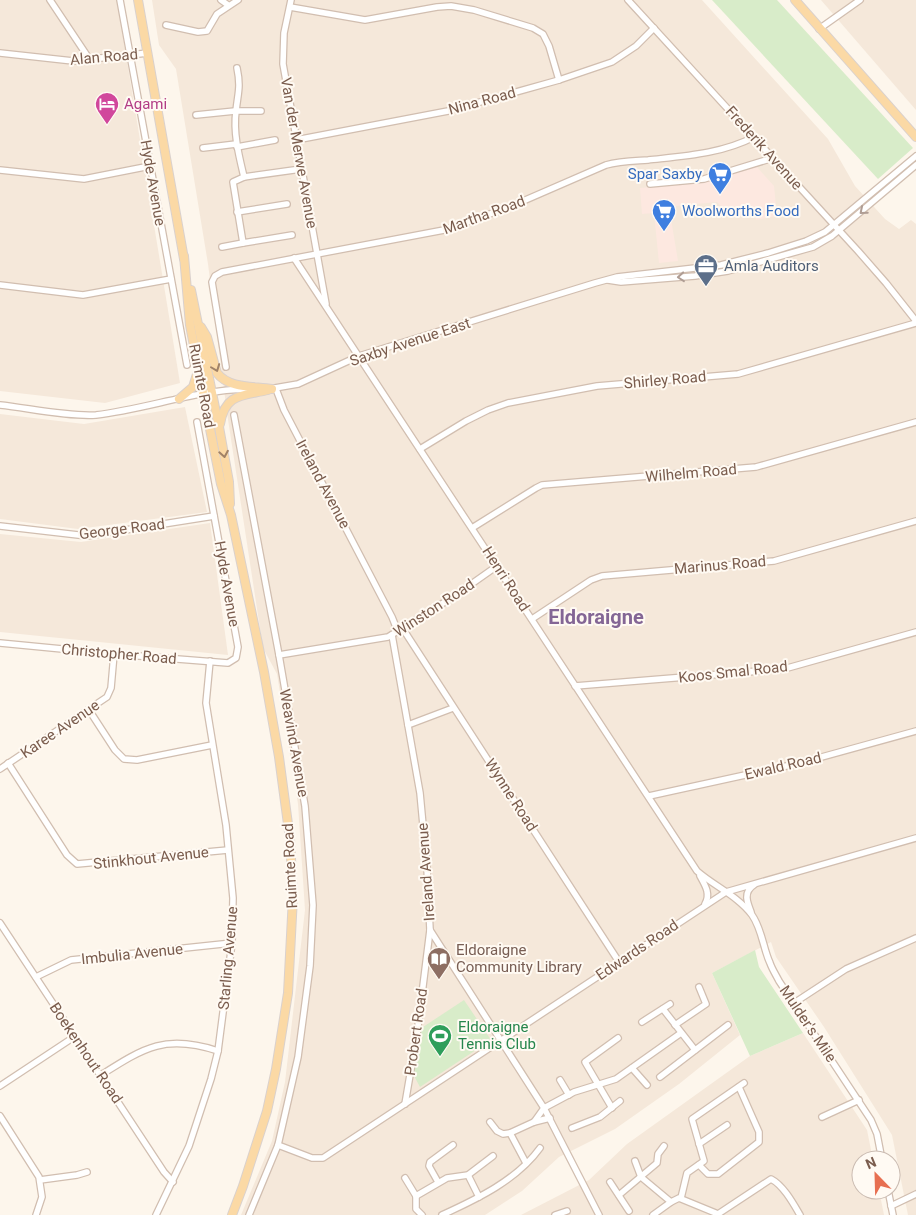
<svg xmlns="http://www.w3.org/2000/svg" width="916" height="1215" viewBox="0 0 916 1215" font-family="Roboto,sans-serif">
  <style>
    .residential { fill: #f5e8da }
    .commercial { fill: #fde8e0 }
    .green { fill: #d8ecc9 }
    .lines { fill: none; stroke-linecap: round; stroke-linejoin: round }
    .minor-casing { stroke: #d1beb0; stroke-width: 8 }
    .major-casing { stroke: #dad1cd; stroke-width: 10 }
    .minor { stroke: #fff; stroke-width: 5.5 }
    .major { stroke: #fbd9a5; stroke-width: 8 }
    .oneway { stroke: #af9d94 }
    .oneway2 { stroke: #a18267 }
    .labels { text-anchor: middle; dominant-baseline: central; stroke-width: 4; stroke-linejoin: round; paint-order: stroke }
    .street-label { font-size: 15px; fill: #7a5c4d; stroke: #fffaf3 }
    .hotel-label { font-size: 15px; fill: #b23c85; stroke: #fffaf3; text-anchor: start }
    .shop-label { font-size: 15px; fill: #366cbe; stroke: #fffaf3; text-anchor: end }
    .service-label { font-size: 15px; fill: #4e5e75; stroke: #fffaf3; text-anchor: start }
    .education-label { font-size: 15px; fill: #785e54; stroke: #fffaf3; text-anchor: start }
    .leisure-label { font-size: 15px; fill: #27864d; stroke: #fffaf3; text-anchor: start }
    .district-label { font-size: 20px; font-weight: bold; fill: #846695; stroke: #fffaf3 }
  </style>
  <rect width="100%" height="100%" fill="#fdf6ec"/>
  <!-- residential -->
  <g class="residential">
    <path d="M0,0H117L180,383L105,403L0,391Z"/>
    <path d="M152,0H702L828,139L855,186L885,219L899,229L911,220L916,224V1215H908L892,1135L824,1027L776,957L771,942L712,973L740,1035L679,1084L615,1129L559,1157L522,1191L485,1215H241L272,1141L285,1082L305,910L298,804L277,674L263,648L227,413L208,264L176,69L159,45Z"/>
    <path d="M821,0H916V110Z"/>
    <path d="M185,407L207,512L78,529L0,519V414L84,424Z"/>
    <path d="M210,523L228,655L0,632V534L81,542Z"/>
    <path d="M803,1033L867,1130L873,1160H861V1190H879L884,1215H521L589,1180L627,1144L750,1056Z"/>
  </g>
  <!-- commercial -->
  <path class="commercial" d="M756,166L774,186L777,216L756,220L755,215L732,217L717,202L676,206L670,213L678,261L659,263L654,213L642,214L640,188L702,182Z"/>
  <!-- green -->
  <g class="green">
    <path d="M712,0H777L913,148L878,179Z"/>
    <path d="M755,950L759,967L803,1033L750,1056L712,973Z"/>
    <path d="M464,1000L491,1040L420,1087L413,1074L420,1029Z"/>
  </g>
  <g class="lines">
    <!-- minor casing -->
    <g class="minor-casing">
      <g id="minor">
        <path d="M50,0L90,60"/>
        <path d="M120,0L187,365"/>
        <path d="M221,0L228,5"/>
        <path d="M291,0L284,33L283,64L326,304"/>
        <path d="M628,0L858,251L886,283L916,321"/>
        <path d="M290,7L365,20L437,7L451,6L474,10L533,28L543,34L549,46L559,80"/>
        <path d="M166,25L198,32L207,31L217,14L238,0"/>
        <path d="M819,29L860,0"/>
        <path d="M0,53L73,61L148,53"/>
        <path d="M237,68C241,87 238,92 236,111C233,133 239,156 244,177"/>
        <path d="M196,115L235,111H261"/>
        <path d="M296,140L448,111L559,80L612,62L636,46L654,28"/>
        <path d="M237,147L275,140"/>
        <path d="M203,148L236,144"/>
        <path d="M0,170L84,179L150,166"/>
        <path d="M650,184L704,179L773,158"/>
        <path d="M237,212L287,204"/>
        <path d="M292,235L243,243L233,182L244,177L301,169"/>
        <path d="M222,247L243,243"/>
        <path d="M294,258L697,871C714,886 738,896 752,915C762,929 763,948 770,963C772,969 776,975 779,981L871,1120L877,1134L882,1160"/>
        <path d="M608,280L621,282L695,276L728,271L813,247L832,236L916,165"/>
        <path d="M0,285L83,295L171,279"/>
        <path d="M226,367L212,282L215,276L222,272L444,230L507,208L606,165C620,161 634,161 648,160C684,156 721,154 754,137"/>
        <path d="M269,389L298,384L359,356L595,283L617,277L721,265L768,253L806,241L825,232L916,156"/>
        <path d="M276,389L284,410L392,617L398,632"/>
        <path d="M0,405C28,408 69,417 96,415C147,409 196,390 247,389"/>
        <path d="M234,415L279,655L305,806L313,905L310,966L298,1057L278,1145L249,1215"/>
        <path d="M420,449L466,421L488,410L508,403L597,386L738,374L916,323"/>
        <path d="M0,526L87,536L214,516"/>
        <path d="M472,528L536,488L542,485L756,467L916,422"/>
        <path d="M532,619L591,580L602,576L774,561L916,521"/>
        <path d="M403,629L619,962"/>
        <path d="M392,635L420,793L427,868L430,930L544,1108L599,1215"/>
        <path d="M0,643L114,654L228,663L236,658L238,647L197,422"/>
        <path d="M279,655L388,637L453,597L497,566"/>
        <path d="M575,686L784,669L916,632"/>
        <path d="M89,710L115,750L124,759L137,760L212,745"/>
        <path d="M408,725L453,708"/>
        <path d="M8,763L67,855L77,864L228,850"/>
        <path d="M0,769L107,697L111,688L114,654"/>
        <path d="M649,796L800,763L916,731"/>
        <path d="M700,876C705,885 711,894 705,904"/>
        <path d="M751,912C747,902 743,892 754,885"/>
        <path d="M0,923L164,1172L173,1182"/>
        <path d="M36,977L71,960L232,943"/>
        <path d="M794,1003L846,969L916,938"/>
        <path d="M663,1009L695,1050"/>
        <path d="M642,1022L670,1004"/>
        <path d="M675,1025L706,1004L699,987"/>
        <path d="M632,1068L647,1085"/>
        <path d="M101,1075C145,1047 166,1034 218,1051"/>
        <path d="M660,1077L728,1025"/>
        <path d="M560,1080L569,1095"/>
        <path d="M0,1086L74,1037"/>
        <path d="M405,1104L417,1034L430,930"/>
        <path d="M612,1108L585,1062L618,1038"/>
        <path d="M0,1116L39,1177L42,1197L36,1215"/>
        <path d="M822,1117L859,1100"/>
        <path d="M490,1122L497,1131L503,1134L510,1133L534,1122L550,1118"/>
        <path d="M534,1122L544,1108L574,1092L616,1079L681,1033"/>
        <path d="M572,1128L600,1117L620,1101"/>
        <path d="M510,1133L526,1163"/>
        <path d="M699,1144L727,1125"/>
        <path d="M278,1145L312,1158H323L726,892L916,838"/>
        <path d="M635,1161L641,1177L671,1202"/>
        <path d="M699,1165L708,1174H718L759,1142V1132L739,1087"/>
        <path d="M468,1175L479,1197"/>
        <path d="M405,1178L416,1196V1209L422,1215"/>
        <path d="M40,1180L77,1175L87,1172"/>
        <path d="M438,1182L429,1166L430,1162L453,1145"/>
        <path d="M610,1182L629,1211"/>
        <path d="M888,1190L893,1215"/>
        <path d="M619,1195L657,1163L658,1154L664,1146"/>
        <path d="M416,1196L447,1178L468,1175L493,1156"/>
        <path d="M681,1198L687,1173L704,1161L692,1119L744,1083"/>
        <path d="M891,1206L916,1194"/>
        <path d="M156,1215L189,1146L211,1079L218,1051L232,943L233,898L226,825L206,703L210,661"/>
        <path d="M442,1215C477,1199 517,1180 540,1148"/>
        <path d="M555,1215L567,1211"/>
        <path d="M653,1215L671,1202L679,1198L718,1214L771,1179C783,1185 793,1203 800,1215"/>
      </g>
    </g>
    <!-- major casing -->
    <g class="major-casing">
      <g id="major">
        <path d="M138,0L184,259"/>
        <path d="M795,0L916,137"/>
        <path d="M184,256L190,325L209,424L221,484L231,515L264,672L279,757L290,839L293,897L288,993L276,1069L267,1111L243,1186L232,1215"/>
        <path d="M191,290L219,427L229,482L230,504"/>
        <path d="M201,327L207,337L217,373C229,389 255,386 272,389"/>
        <path d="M179,399L193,387L198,371"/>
        <path d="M220,424C225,393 243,396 268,390"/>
      </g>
    </g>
    <!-- minor -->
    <use href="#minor" class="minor"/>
    <!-- major -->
    <use href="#major" class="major"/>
  </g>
  <!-- one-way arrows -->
  <defs><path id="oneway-chevron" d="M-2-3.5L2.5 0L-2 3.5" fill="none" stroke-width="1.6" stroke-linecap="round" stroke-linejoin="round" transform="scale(1.25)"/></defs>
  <g class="oneway">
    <use href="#oneway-chevron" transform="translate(863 211) rotate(140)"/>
    <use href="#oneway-chevron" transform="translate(681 277) rotate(175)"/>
  </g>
  <g class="oneway2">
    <use href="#oneway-chevron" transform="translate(216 368) rotate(69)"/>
    <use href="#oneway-chevron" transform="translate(224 454) rotate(80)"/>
  </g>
  <!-- icons -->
  <defs>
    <g id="hotel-pin" transform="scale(1.25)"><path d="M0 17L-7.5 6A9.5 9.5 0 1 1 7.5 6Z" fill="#d1479c" stroke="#fffaf3"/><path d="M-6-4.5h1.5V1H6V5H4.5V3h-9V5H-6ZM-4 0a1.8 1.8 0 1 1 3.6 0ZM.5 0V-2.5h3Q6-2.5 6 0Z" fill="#fff"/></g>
    <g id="supermarket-pin" transform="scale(1.25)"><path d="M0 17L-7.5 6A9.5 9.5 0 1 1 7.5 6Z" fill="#3f7fe0" stroke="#fffaf3"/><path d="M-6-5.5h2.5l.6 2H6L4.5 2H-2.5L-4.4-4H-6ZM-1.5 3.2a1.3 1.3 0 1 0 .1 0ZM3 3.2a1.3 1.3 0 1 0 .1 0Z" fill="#fff"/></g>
    <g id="office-pin" transform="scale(1.25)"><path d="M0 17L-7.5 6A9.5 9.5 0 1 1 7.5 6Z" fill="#5c6f8a" stroke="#fffaf3"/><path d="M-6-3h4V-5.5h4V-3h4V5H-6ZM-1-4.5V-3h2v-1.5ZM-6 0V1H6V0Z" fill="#fff"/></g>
    <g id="library-pin" transform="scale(1.25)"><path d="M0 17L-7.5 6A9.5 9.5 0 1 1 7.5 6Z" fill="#8d6e63" stroke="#fffaf3"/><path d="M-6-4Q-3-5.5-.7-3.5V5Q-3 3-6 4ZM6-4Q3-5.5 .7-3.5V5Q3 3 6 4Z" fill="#fff"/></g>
    <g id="stadium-pin" transform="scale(1.25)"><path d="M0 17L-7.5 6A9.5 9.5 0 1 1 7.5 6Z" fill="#2e9e5b" stroke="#fffaf3"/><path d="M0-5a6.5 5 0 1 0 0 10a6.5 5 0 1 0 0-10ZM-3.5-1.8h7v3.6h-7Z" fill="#fff"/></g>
  </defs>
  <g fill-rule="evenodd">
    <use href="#hotel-pin" x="107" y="104"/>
    <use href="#supermarket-pin" x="720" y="174"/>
    <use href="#supermarket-pin" x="664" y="211"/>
    <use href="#office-pin" x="706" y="266"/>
    <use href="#library-pin" x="439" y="959"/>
    <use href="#stadium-pin" x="440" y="1036"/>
  </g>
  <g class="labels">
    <!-- street labels -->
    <g class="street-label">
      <text transform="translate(104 57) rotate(-5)">Alan Road</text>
      <text transform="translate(482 101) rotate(-15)">Nina Road</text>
      <text transform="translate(764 148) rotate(48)">Frederik Avenue</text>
      <text transform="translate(299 153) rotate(80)">Van der Merwe Avenue</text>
      <text transform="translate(153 183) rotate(80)">Hyde Avenue</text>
      <text transform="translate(484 215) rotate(-20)">Martha Road</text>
      <text transform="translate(410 342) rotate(-18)">Saxby Avenue East</text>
      <text transform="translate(665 380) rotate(-5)">Shirley Road</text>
      <text transform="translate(202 386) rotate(79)">Ruimte Road</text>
      <text transform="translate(691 473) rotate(-5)">Wilhelm Road</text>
      <text transform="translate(323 484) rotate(62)">Ireland Avenue</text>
      <text transform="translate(122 529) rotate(-7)">George Road</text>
      <text transform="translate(720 565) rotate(-5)">Marinus Road</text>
      <text transform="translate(506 579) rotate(57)">Henri Road</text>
      <text transform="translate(227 584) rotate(80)">Hyde Avenue</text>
      <text transform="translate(434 608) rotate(-33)">Winston Road</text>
      <text transform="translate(119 654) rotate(5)">Christopher Road</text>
      <text transform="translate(733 672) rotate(-6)">Koos Smal Road</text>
      <text transform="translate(60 729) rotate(-34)">Karee Avenue</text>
      <text transform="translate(294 743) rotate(80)">Weavind Avenue</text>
      <text transform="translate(783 766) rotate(-13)">Ewald Road</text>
      <text transform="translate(511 795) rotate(57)">Wynne Road</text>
      <text transform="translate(151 858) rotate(-6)">Stinkhout Avenue</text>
      <text transform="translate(290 866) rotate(-93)">Ruimte Road</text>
      <text transform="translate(426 872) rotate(-94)">Ireland Avenue</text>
      <text transform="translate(637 950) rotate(-34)">Edwards Road</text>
      <text transform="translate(132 954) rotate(-6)">Imbulia Avenue</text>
      <text transform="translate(228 958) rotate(-85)">Starling Avenue</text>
      <text transform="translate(808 1024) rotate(56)">Mulder's Mile</text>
      <text transform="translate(416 1032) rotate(-82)">Probert Road</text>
      <text transform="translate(86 1053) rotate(56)">Boekenhout Road</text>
    </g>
    <!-- hotel labels -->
    <g class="hotel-label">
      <text x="124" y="104">Agami</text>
    </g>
    <!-- shop labels -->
    <g class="shop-label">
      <text x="702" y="174">Spar Saxby</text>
      <text x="682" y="211" text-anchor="start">Woolworths Food</text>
    </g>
    <!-- service labels -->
    <g class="service-label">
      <text x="724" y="266">Amla Auditors</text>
    </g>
    <!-- education labels -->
    <g class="education-label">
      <text x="456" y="950">Eldoraigne<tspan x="456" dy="17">Community Library</tspan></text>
    </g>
    <!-- leisure labels -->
    <g class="leisure-label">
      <text x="458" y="1027">Eldoraigne<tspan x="458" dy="17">Tennis Club</tspan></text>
    </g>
    <!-- district labels -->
    <g class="district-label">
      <text x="596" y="617">Eldoraigne</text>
    </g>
  </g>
  <!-- north arrow -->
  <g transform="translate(876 1175) rotate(337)"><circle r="24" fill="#fffaf3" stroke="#cabbb1"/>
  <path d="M0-4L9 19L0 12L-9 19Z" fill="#e76f51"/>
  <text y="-8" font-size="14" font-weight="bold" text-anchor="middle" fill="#7a5c4d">N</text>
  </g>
</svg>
